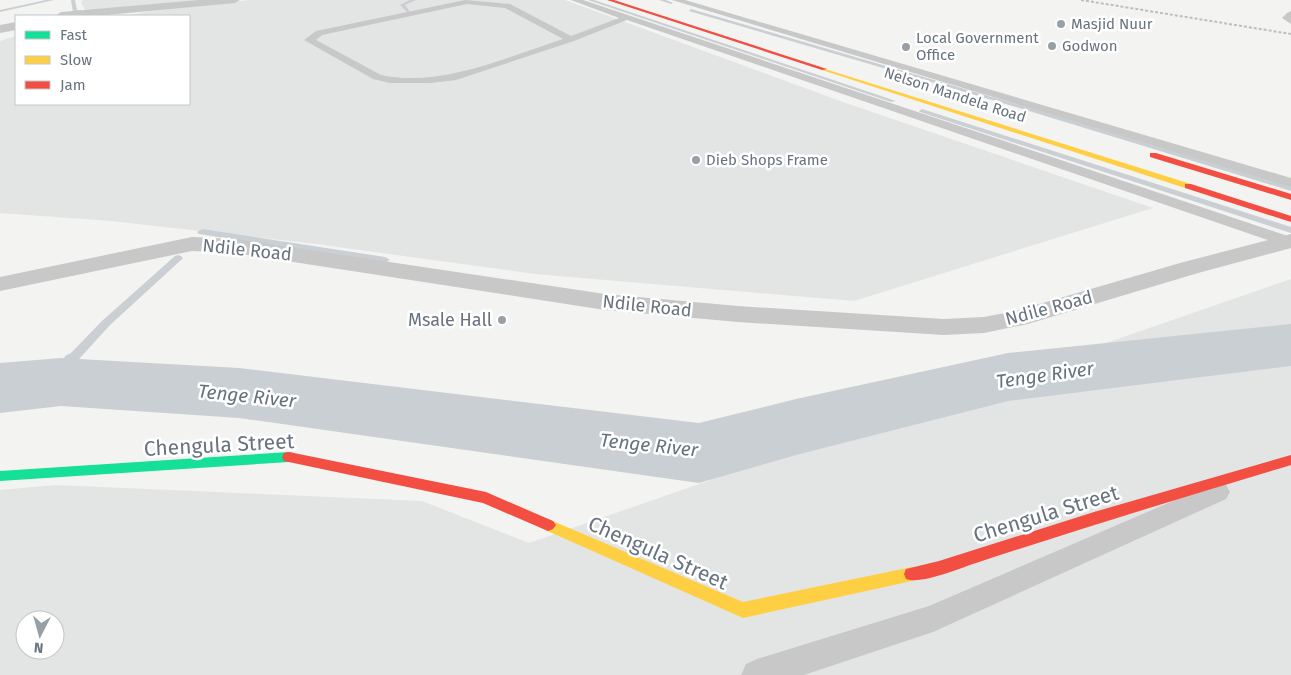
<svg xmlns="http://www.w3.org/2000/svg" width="1291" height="675" viewBox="0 0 1291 675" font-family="'Fira Sans',sans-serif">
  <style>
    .built { fill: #e3e4e4; fill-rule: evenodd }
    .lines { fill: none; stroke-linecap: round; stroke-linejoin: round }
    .stream { fill: #c9cfd2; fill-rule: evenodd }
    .river { fill: #c9cfd2; fill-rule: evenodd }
    .lane { fill: #c8c8c9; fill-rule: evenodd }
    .street { fill: #c8c8c9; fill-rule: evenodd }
    .fast { fill: #16e098; fill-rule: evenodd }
    .slow { fill: #ffcf43; fill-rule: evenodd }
    .jam { fill: #f24e42; fill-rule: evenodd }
    .rail { stroke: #bdbec0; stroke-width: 2; stroke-dasharray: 3 2; stroke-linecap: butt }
    .poi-dot { fill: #98a0a7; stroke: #fff; stroke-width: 2 }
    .labels { text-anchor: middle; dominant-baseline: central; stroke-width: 5; stroke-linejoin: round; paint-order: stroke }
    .far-poi-label { font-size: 15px; fill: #67737e; stroke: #fff; text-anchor: start }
    .far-street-label { font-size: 15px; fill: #67737e; stroke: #fff }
    .street-label { font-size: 18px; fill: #67737e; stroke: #fff }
    .poi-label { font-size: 18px; fill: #67737e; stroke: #fff; text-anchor: end }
    .water-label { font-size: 19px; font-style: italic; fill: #63747b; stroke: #fff }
    .near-street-label { font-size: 21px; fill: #67737e; stroke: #fff }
  </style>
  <rect width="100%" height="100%" fill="#f3f3f2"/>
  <!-- built -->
  <g class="built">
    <path d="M83,0H216L85,10L81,2Z"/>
    <path d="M251,0H565L843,102L1153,208L854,301L535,274L316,244L111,221L0,213V41L16,36V104H189V16H125L150,11Z"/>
    <path d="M1291,279V675H0V490L55,485L422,501L529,543ZM25,620H55V650H25Z"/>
  </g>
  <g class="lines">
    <!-- stream -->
    <g class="stream">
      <path d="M46,0H54L0,12V10Z"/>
      <path d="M71,0H75L77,10L92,12L90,13L73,12Z"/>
      <path d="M410,0H416L405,5L410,12L408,13L400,5Z"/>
      <path d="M588,0H594L896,101L891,102Z"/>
      <path d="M659,0H666L673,3L671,4Z"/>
      <path d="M691,9L1020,105L1291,186V191L1016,107L689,11Z"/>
      <path d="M922,109L1291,227V233L920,112L919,111Z"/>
      <path d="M202,229L385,257L390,260L385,263L199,234L197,232Z"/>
      <path d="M178,255L181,256L183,258L181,260L110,325L79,359L74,361L65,385H57L55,382L65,356L71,353L102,321L175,256Z"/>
    </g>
    <!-- river -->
    <path class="river" d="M1291,324V366L1008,401L796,455L699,483L239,418L61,406L0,413V363L61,358L239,368L699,423L796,399L1008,353Z"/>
    <!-- lane -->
    <g class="lane">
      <path d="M465,0L510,4L571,36L619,18L571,0H583L1291,237V248L627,20L574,41L456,80L431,83H390L373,79L304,40L316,31ZM467,4L505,8L563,39C507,57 440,88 381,75L316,40L322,35Z"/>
      <path d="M672,0H685L1291,178V187Z"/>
      <path d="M1217,482L1226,485L1230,492L1226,499L933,632L804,675H741L746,664L757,659L929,606Z"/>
    </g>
    <!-- street -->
    <g class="street">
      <path d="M199,0H240L235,3L96,16H55L61,12Z"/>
      <path d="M1291,11V24L1282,18L1287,13Z"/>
      <path d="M16,22V30L0,33V25Z"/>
      <path d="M1291,234V248L1198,273L1028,324L984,333L944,335L738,322L605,310L235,253L192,251L0,291V277L192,237L235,239L605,294L738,306L944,319L984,317L1015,311L1180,263Z"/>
    </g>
    <!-- fast -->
    <path class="fast" d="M289,452L294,453L296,457L294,461L289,462L0,481V471Z"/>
    <!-- slow -->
    <g class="slow">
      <path d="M822,68L1191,184L1192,186L1185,188L822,70Z"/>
      <path d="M548,519L743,602L912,567L918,569L920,574L918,579L912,581L743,618L543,529L540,525L543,521Z"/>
    </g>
    <!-- jam -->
    <g class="jam">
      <path d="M607,0H614L827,69L822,70Z"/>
      <path d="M1150,153H1156L1291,194V200L1150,157Z"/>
      <path d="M1185,184H1191L1291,216V222L1185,188Z"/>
      <path d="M289,452L486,492L553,521L556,525L553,529L548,531L483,503L284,461L282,457L284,453Z"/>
      <path d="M1291,455V465C1187,496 1083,528 979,562C962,567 922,585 906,579L904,574L906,569L939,561L1094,512Z"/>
    </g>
    <!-- rail -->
    <path class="rail" d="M1081,0L1291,34"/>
  </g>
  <!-- markers -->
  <g class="poi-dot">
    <circle cx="1061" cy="24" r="5"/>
    <circle cx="1052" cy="46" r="5"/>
    <circle cx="906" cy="47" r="5"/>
    <circle cx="696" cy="160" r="5"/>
    <circle cx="502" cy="320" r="5"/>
  </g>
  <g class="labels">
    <!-- far-poi labels -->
    <g class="far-poi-label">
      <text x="1071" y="24">Masjid Nuur</text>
      <text x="916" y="38">Local Government<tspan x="916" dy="17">Office</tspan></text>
      <text x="1062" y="46">Godwon</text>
      <text x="706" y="160">Dieb Shops Frame</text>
    </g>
    <!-- far-street labels -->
    <g class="far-street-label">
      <text transform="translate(955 95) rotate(18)">Nelson Mandela Road</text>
    </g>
    <!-- street labels -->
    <g class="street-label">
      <text transform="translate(247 250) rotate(6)">Ndile Road</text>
      <text transform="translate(647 306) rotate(6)">Ndile Road</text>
      <text transform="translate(1049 308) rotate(-15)">Ndile Road</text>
    </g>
    <!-- poi labels -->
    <g class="poi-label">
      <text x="492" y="320">Msale Hall</text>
    </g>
    <!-- water labels -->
    <g class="water-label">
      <text transform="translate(1045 375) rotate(-8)">Tenge River</text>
      <text transform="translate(247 396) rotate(6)">Tenge River</text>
      <text transform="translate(649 445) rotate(6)">Tenge River</text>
    </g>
    <!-- near-street labels -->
    <g class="near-street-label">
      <text transform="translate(219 445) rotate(-3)">Chengula Street</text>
      <text transform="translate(1046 514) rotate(-17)">Chengula Street</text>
      <text transform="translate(658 553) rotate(24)">Chengula Street</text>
    </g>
  </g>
  <!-- legend -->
  <rect x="15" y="15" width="175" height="90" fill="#ffffff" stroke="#c2c7cb"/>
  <rect x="25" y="31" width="25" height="8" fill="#16e098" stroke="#c2c7cb"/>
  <text x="60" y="40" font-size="15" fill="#67737e">Fast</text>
  <rect x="25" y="56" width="25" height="8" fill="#ffcf43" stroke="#c2c7cb"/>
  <text x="60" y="65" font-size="15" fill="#67737e">Slow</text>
  <rect x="25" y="81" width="25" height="8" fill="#f24e42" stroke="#c2c7cb"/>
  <text x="60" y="90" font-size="15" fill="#67737e">Jam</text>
  <!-- north arrow -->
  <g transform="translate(40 635) rotate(186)"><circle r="24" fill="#ffffff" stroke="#c2c7cb"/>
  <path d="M0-4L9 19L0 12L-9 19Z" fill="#98a0a7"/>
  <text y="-8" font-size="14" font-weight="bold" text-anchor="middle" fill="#67737e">N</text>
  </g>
</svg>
